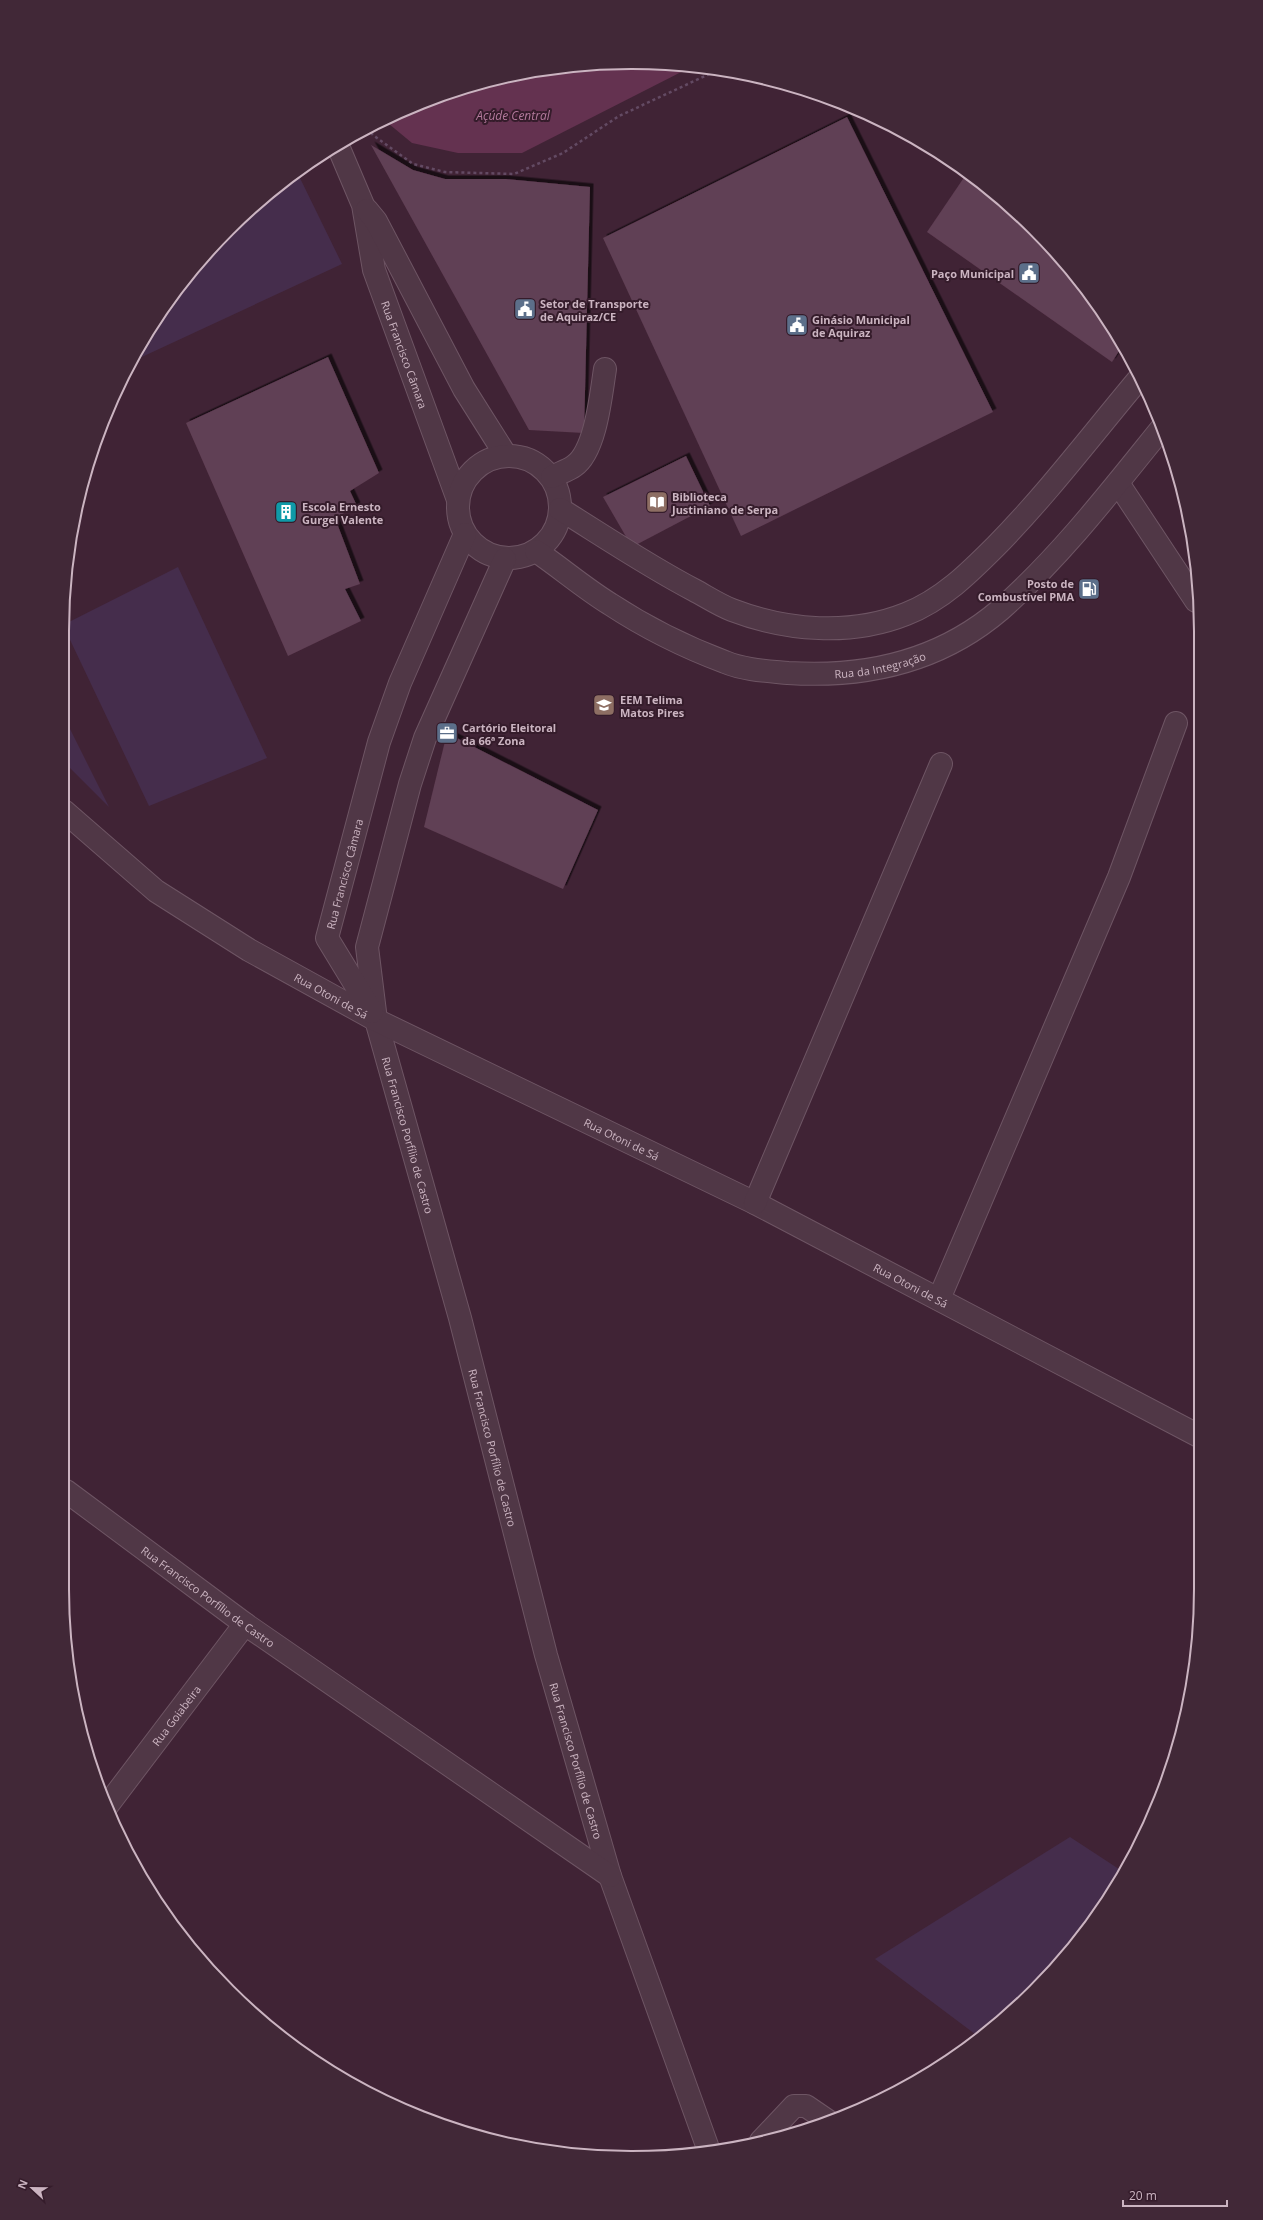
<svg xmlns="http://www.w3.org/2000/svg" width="1263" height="2220" viewBox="0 0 1263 2220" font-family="'Open Sans',sans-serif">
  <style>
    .green { fill: #452d4c }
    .water { fill: #643250 }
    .building { fill: #603f54; filter: url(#shadow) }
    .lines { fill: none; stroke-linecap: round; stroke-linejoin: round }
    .minor-casing { stroke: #6e5564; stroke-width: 24 }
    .path { stroke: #634a63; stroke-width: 2.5; stroke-dasharray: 3 3; stroke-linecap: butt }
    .minor { stroke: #503746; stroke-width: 22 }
    .labels { text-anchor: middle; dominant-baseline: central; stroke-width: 4; stroke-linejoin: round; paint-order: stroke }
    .poi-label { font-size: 11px; font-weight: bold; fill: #cbb4c1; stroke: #351c2b; text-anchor: start }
    .street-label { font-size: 11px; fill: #cbb4c1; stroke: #351c2b }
    .water-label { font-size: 12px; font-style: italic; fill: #b47a9d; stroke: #351c2b }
    .rim { fill: none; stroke: #cbb4c1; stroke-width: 2 }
  </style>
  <defs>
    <filter id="shadow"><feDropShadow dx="3.5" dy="-3.5" stdDeviation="0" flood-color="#0009"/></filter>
  </defs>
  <rect width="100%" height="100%" fill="#402335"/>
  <!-- green -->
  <g class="green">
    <path d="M297,172L342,264L131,362L138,347L203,256L285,180Z"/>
    <path d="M178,567L267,758L149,806L63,625Z"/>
    <path d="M64,717L109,807L64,762Z"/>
    <path d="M1070,1837L1125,1873L1060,1964L1007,2017L979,2037L875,1959Z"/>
  </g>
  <!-- water -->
  <path class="water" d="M594,63L693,66L522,153H458L412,143L383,119L484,81Z"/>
  <!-- building -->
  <g class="building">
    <path d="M847,117L993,412L741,536L603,238Z"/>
    <path d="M371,145L413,170L445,179H506L590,187L584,433L529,430Z"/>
    <path d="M965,176L1034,229L1105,315L1121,348L1112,362L927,232Z"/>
    <path d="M328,357L379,473L350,491L357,506L335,518L360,584L345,589L361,621L288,656L186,423Z"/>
    <path d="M686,456L710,506L632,547L603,497Z"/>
    <path d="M447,733L598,810L563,889L424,827Z"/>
  </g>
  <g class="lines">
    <!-- minor casing -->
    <g class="minor-casing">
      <g id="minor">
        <path id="s1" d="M338,146L363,205L374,270L458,500"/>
        <path d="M367,210L376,221L464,389L505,454"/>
        <circle cx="509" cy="507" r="51"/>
        <path d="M552,477C559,473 567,471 574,466C596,451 601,394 605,369"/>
        <path d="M1118,483L1196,601"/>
        <path d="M560,509C605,537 648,566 694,590C707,597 719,605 732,610C787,631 851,636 906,614C942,600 969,573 996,546C1047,494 1091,436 1137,381"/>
        <path id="s2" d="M536,551C561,568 584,588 610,604C645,627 685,647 725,662C744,670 767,671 788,673C866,678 939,662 1000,610C1060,557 1111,491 1161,429"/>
        <path id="s3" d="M505,559L425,738L410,784L367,947L376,1020L460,1318L546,1655L610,1876L709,2151"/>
        <path id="s4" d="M64,811L156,891L249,950L376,1020L755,1203L1199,1436"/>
        <path id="s5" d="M372,1012L327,938L379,742L400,683L465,534"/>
        <path d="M755,1203L941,764"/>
        <path d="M939,1299L1119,877L1176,723"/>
        <path id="s6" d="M66,1491L245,1624L610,1876"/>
        <path id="s7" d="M107,1806L245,1624"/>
        <path d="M761,2141L794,2106H806L828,2121"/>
      </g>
    </g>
    <!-- path -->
    <path class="path" d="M367,128L373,135L413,164L445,172L514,174L563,153L619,116L718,70"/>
    <!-- minor -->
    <use href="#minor" class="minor"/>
  </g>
  <!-- icons -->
  <defs>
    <g id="civic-square" transform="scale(1.15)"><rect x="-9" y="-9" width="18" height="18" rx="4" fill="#5c6f8a" stroke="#351c2b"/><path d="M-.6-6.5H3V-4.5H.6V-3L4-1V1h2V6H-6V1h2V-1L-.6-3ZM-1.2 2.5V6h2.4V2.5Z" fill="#fff"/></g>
    <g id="library-square" transform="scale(1.15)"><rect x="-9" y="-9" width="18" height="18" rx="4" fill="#8d6e63" stroke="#351c2b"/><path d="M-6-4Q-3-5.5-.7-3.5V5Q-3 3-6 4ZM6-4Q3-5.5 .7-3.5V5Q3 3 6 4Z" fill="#fff"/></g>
    <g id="building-square" transform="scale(1.15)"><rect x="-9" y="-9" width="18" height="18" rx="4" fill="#0f9aa8" stroke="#351c2b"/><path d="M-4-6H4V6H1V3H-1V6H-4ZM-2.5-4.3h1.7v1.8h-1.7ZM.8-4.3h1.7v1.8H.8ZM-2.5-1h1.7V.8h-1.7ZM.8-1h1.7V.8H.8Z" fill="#fff"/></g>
    <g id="fuel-square" transform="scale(1.15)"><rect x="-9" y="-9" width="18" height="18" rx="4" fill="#5c6f8a" stroke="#351c2b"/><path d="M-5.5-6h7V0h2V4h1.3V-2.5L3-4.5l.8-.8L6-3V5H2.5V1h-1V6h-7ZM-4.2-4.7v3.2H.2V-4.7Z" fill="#fff"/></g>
    <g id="school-square" transform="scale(1.15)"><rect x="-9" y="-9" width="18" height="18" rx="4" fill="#8d6e63" stroke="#351c2b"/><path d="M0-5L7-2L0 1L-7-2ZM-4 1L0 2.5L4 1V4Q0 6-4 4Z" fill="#fff"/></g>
    <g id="office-square" transform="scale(1.15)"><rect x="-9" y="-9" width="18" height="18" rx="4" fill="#5c6f8a" stroke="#351c2b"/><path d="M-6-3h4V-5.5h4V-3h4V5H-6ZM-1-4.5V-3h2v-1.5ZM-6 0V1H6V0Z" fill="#fff"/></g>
  </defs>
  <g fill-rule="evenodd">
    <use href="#civic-square" x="1029" y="273"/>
    <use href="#civic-square" x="525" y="309"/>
    <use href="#civic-square" x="797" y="325"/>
    <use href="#library-square" x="657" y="502"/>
    <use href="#building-square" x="286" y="512"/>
    <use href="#fuel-square" x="1089" y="589"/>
    <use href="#school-square" x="604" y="705"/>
    <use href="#office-square" x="447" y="733"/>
  </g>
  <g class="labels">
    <!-- poi labels -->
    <g class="poi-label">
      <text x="1014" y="273" text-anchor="end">Paço Municipal</text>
      <text x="540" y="303">Setor de Transporte<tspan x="540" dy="13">de Aquiraz/CE</tspan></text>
      <text x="812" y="319">Ginásio Municipal<tspan x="812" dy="13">de Aquiraz</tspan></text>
      <text x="672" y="496">Biblioteca<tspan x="672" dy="13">Justiniano de Serpa</tspan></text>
      <text x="302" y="506">Escola Ernesto<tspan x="302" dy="13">Gurgel Valente</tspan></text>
      <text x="1074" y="583" text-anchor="end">Posto de<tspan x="1074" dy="13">Combustível PMA</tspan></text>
      <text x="620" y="699">EEM Telima<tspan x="620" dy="13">Matos Pires</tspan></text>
      <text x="462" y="727">Cartório Eleitoral<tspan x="462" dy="13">da 66ª Zona</tspan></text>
    </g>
    <!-- street labels -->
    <g class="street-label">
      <text stroke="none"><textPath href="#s1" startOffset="220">Rua Francisco Câmara</textPath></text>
      <text stroke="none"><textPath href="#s2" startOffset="377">Rua da Integração</textPath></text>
      <text stroke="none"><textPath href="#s5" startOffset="153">Rua Francisco Câmara</textPath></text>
      <text stroke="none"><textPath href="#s4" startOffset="326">Rua Otoni de Sá</textPath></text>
      <text stroke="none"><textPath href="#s3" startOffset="606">Rua Francisco Porfílio de Castro</textPath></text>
      <text stroke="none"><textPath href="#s4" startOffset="650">Rua Otoni de Sá</textPath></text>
      <text stroke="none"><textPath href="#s4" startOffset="974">Rua Otoni de Sá</textPath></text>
      <text stroke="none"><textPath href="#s3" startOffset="930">Rua Francisco Porfílio de Castro</textPath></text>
      <text stroke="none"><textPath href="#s6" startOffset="177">Rua Francisco Porfílio de Castro</textPath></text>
      <text stroke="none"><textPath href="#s7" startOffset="114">Rua Goiabeira</textPath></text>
      <text stroke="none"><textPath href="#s3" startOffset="1254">Rua Francisco Porfílio de Castro</textPath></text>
    </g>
    <!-- water labels -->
    <g class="water-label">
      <text x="513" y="115">Açúde Central</text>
    </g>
  </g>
  <!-- crop -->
  <path d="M0 0H1263V2220H0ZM631 69H632A562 562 0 0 1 1194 631V1589A562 562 0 0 1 632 2151H631A562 562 0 0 1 69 1589V631A562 562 0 0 1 631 69Z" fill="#412837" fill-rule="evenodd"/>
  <path class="rim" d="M631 69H632A562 562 0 0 1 1194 631V1589A562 562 0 0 1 632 2151H631A562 562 0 0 1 69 1589V631A562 562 0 0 1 631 69Z"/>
  <!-- north arrow -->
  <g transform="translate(32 2188) rotate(292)" stroke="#351c2b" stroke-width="3" paint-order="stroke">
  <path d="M0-3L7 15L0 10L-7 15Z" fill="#cbb4c1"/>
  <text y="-6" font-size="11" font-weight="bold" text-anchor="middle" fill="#cbb4c1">N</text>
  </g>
  <!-- scale -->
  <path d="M1123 2200v6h104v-6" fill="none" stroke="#cbb4c1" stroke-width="2"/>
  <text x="1129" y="2200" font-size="12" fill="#cbb4c1" stroke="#351c2b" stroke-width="3" paint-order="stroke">20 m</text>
</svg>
